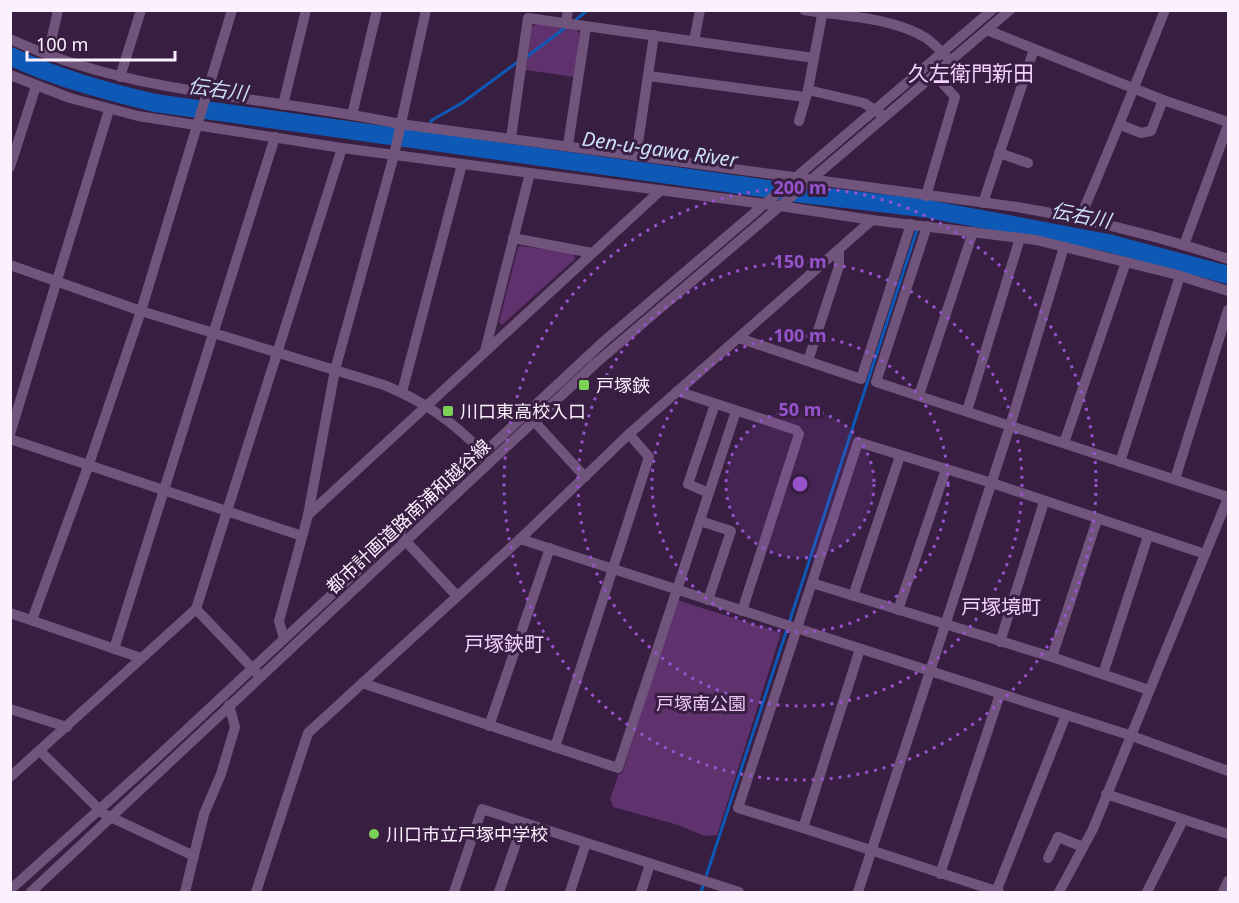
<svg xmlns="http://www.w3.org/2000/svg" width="1239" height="903" viewBox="0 0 1239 903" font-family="'Noto Sans','Noto Sans JP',sans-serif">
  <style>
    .green { fill: #5f326e }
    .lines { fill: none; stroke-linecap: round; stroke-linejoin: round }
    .stream { stroke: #0e59b6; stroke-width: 3 }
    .river { stroke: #0e59b6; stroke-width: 18 }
    .minor { stroke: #71547b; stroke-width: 10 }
    .ring { fill: none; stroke: #9553cc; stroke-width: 3; stroke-dasharray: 3 6 }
    .poi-dot { fill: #7bd156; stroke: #381e41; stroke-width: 2 }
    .labels { text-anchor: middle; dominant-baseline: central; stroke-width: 6; stroke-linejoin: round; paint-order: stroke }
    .poi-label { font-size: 18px; fill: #fbf1fe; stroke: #381e41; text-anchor: start }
    .street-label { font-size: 18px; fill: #fbf1fe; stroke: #381e41 }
    .park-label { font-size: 18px; fill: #ebc7f8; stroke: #381e41 }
    .water-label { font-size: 20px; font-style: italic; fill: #cddff7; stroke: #381e41 }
    .neighbourhood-label { font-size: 20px; fill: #f3d2fe; stroke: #381e41 }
    .quarter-label { font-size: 21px; fill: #f3d2fe; stroke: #381e41 }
    .centre { fill: #9553cc; stroke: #381e41; stroke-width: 3 }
    .ring-label { font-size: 18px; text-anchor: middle; font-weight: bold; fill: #9553cc; stroke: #381e41; stroke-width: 6; stroke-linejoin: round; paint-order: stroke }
  </style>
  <rect width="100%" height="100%" fill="#381e41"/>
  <!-- green -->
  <g class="green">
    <path d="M537,23L576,29L580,34L574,77L526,70L531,28Z"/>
    <path d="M521,246L574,253L575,259L502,325L499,322L518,247Z"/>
    <path d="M677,600L781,633L717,835L705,836L678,825L613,807L610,799L619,773L622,774Z"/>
  </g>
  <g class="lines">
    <!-- stream -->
    <g class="stream">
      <path d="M573,22L588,10"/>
      <path d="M525,58L565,28"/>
      <path d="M430,124L432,120L462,103L519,61"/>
      <path d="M426,141L429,131"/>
      <path d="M921,216L923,208"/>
      <path d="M789,623L918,227"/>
      <path d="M701,892L787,629"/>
    </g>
    <!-- river -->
    <path class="river" d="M10,56C57,78 105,91 155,103L811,195L923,208L1108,243L1228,275"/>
    <!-- minor -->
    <g class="minor">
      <path d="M804,10C841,16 893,17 926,38C933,43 940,50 946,56"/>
      <path d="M566,24L568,10"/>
      <path d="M987,30L1163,100L1228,122"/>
      <path d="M10,39C134,96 269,96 400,124L1017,207C1089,219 1159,236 1228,259"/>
      <path d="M694,41L700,10"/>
      <path d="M48,55L58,10"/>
      <path d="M10,75L70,98L138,116L342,148L780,206L872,220L1036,240L1174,274L1228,291"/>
      <path d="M649,76L805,97"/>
      <path d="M120,77L141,10"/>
      <path d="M808,90L864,103L881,114"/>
      <path d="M283,105L306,10"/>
      <path d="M352,115L377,10"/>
      <path d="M799,121L808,90L823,10"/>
      <path d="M1121,125L1141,133L1151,131L1163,100"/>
      <path d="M511,138L528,18L814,58"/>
      <path d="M568,145L586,27"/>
      <path d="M999,153L1028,163"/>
      <path d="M636,156L654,35"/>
      <path d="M10,167L36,86"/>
      <path d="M926,196L955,97L935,75"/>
      <path d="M983,203L1034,49"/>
      <path d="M1080,218C1110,149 1137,80 1165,10"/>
      <path d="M927,226L876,382L1228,497"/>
      <path d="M513,238L592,253"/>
      <path d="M1184,245L1228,125"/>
      <path d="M10,265L141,311L384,385C426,402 455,423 486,456"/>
      <path d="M739,338L861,379L911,224"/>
      <path d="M485,351L530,173"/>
      <path d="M808,361L839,266V251"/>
      <path d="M677,391L796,430L799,434L742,611"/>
      <path d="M402,392L462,164"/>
      <path d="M919,395L973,232"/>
      <path d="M967,411L1020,238"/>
      <path d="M533,420L585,477"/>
      <path d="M10,434L109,110"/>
      <path d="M10,439L302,536"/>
      <path d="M1064,443L1126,262"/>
      <path d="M1120,462L1180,276"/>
      <path d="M1175,479L1228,310"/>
      <path d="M709,493L688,484L715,404"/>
      <path d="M308,515L661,190"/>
      <path d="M700,521L731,531L708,600"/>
      <path d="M402,537L457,596"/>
      <path d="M520,539L1132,736L1228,771"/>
      <path d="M812,583L1052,657L1149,690"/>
      <path d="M853,596L900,456"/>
      <path d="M196,609L256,672"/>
      <path d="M898,610L946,469"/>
      <path d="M10,613L141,658"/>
      <path d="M32,620L89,464L141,311L232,10"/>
      <path d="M284,639L279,621L308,515L335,370L394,155L426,10"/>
      <path d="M1000,642L1044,502"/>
      <path d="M114,649L275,137"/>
      <path d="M1052,657L1097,520"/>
      <path d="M1103,674L1148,536"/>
      <path d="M362,683L618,768L736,411"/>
      <path d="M10,709L67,727"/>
      <path d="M489,726L550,548"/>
      <path d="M555,747L649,457L629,434"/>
      <path d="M40,751L104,814L194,856"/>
      <path d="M10,777L196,609L342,148"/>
      <path d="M1106,794L1228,834"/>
      <path d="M803,828L860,649"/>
      <path d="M1048,858L1058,837L1083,847"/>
      <path d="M940,874L1000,694"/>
      <path d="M10,890L152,762L603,342L992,10"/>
      <path d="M31,892L596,363L1010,10"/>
      <path d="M185,892L204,814L221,774L235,727L229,705"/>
      <path d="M256,892L308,733L520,539L629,434L872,220"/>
      <path d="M454,892L482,809L739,892"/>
      <path d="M499,892L523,823"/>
      <path d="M570,892L586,843"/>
      <path d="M641,892L650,864"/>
      <path d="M858,892L1010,426L1064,247"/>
      <path d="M996,892L1066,715"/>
      <path d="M999,892L803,828L738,808L858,442L992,483L1205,554"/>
      <path d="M1059,892L1093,829L1228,498"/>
      <path d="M1147,892L1183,820"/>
      <path d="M1223,892L1228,881"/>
    </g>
  </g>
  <!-- distance rings -->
  <circle cx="800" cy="484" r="74" fill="#9553cc" fill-opacity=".12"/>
  <g class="ring">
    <circle cx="800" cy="484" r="74"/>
    <circle cx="800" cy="484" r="148"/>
    <circle cx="800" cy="484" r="222"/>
    <circle cx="800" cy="484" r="296"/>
  </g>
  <!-- markers -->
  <g class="poi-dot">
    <rect x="578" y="379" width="12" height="12" rx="3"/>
    <rect x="442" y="405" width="12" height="12" rx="3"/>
    <circle cx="374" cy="834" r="6"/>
  </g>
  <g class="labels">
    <!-- poi labels -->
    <g class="poi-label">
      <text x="596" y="385">戸塚鋏</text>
      <text x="460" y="411">川口東高校入口</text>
      <text x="386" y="834">川口市立戸塚中学校</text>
    </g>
    <!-- street labels -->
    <g class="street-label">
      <text transform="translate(408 516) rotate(-43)">都市計画道路南浦和越谷線</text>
    </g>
    <!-- park labels -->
    <g class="park-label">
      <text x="701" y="703">戸塚南公園</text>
    </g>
    <!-- water labels -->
    <g class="water-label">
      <text transform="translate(218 89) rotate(8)">伝右川</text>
      <text transform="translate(660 149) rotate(8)">Den-u-gawa River</text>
      <text transform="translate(1081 215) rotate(11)">伝右川</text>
    </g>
    <!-- neighbourhood labels -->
    <g class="neighbourhood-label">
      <text x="1001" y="606">戸塚境町</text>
      <text x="504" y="643">戸塚鋏町</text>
    </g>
    <!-- quarter labels -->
    <g class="quarter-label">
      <text x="971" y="73">久左衛門新田</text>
    </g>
  </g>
  <circle cx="800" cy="484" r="9" class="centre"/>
  <g class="ring-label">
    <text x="800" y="194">200 m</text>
    <text x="800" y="268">150 m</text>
    <text x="800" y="342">100 m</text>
    <text x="800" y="416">50 m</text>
  </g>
  <!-- border -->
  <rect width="1239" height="903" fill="none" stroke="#fbf1fe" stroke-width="24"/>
  <!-- scale -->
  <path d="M27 51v9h148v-9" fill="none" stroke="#fbf1fe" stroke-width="3"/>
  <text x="36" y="51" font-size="18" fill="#fbf1fe" stroke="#381e41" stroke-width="4.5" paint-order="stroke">100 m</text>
</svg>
